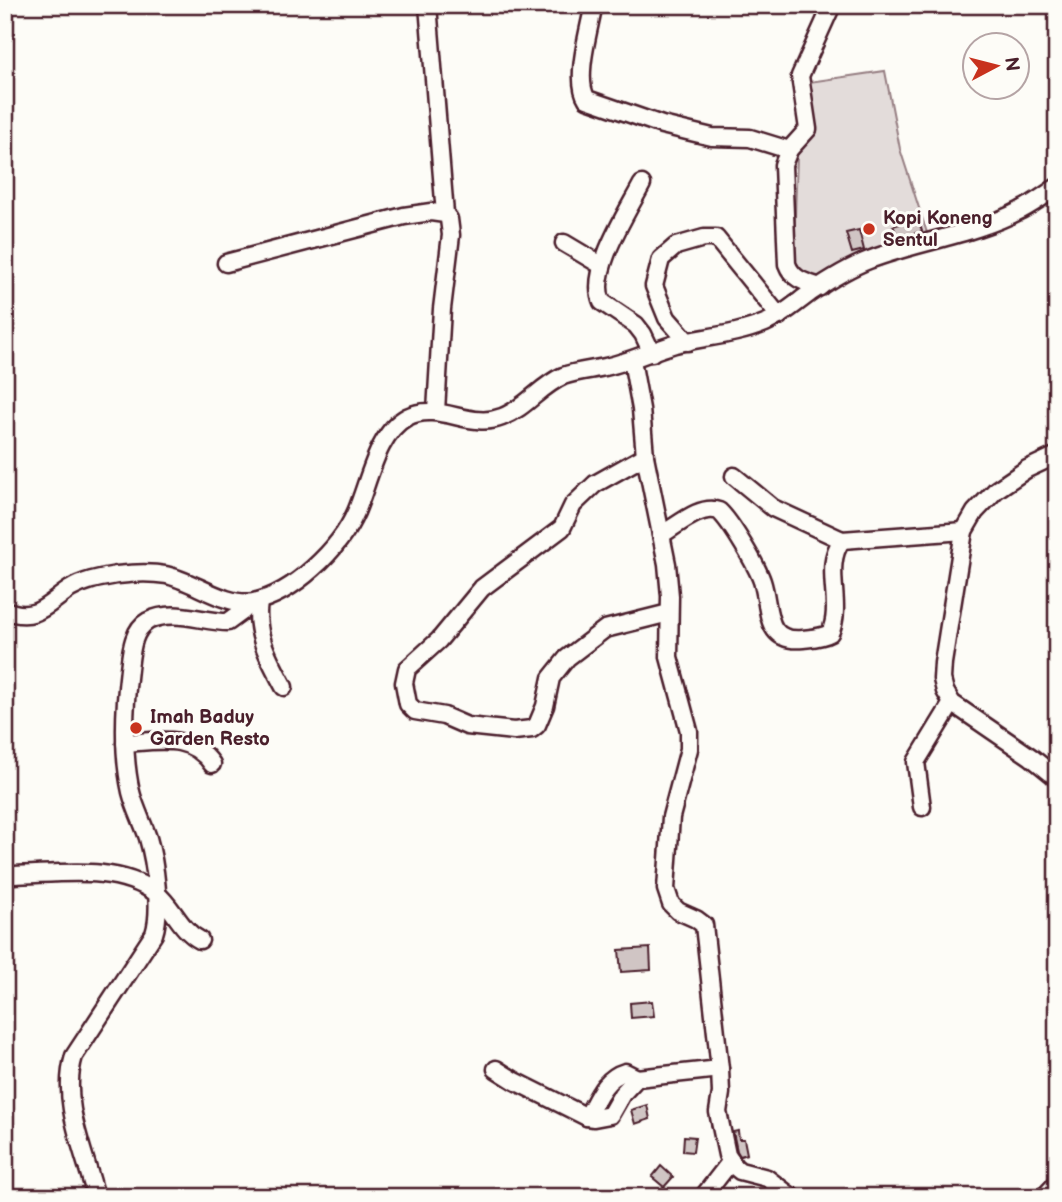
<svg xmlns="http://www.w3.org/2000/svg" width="1062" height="1202" viewBox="0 0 1062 1202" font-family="'Balsamiq Sans',sans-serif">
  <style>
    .green { fill: #e3dcda; stroke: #967e82; stroke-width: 2 }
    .building { fill: #d0c5c4; stroke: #4a1f2b; stroke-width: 2 }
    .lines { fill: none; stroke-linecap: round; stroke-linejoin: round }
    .minor-casing { stroke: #4a1f2b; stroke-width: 21 }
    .minor { stroke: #fdfcf7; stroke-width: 16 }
    .poi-dot { fill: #c8321e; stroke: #fdfcf7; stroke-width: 2.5 }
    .labels { text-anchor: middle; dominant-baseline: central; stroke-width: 6; stroke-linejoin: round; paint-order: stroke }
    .poi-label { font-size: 19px; font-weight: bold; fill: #4a1f2b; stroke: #fdfcf7; text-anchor: start }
  </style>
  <rect width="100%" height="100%" fill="#fdfcf7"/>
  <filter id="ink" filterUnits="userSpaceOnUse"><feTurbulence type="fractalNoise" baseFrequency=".0143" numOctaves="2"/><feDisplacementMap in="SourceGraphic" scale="14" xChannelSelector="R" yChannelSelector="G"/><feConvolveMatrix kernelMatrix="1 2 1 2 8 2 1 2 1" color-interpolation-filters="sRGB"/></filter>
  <g filter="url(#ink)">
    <!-- green -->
    <path class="green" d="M885,71L900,149L928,236L812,279L797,274L794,247L797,155L814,123L809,82Z"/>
    <!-- building -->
    <g class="building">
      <path d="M918,218L922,231L899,239L893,226Z"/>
      <path d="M859,230L864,250L852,253L846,233Z"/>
      <path d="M650,948L651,970L621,972L619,950Z"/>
      <path d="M652,1001L654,1016L631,1018L630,1003Z"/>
      <path d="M647,1105L650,1119L635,1124L631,1110Z"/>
      <path d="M738,1131L739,1139H744L747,1154L740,1156L737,1151L733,1132Z"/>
      <path d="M684,1136L695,1137L693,1152L683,1151Z"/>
      <path d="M661,1166L673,1177L664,1187L652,1177Z"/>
    </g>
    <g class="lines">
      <!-- minor casing -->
      <g class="minor-casing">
        <g id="minor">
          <path d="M428,5L445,214"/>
          <path d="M593,8C589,31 574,80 587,99L662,125L712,137L750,138L789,150"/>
          <path d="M642,184C627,213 588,272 602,302L636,325L643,334L652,353"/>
          <path d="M564,243L601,265"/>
          <path d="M226,263L404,216L431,212L445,214L449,219L451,235L442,309L436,411"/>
          <path d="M820,287C805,282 793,280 787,264L783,165L789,150L808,129L800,76L832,5"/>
          <path d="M688,342L667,318L654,286L661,259L676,246L704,238H716L779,316"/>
          <path d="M632,360L641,409L645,456L667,564L670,596L669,657L689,731V749L671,817L666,889L671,904L678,911L696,919L704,925L720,1069L721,1093L718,1112L727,1155L735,1167L740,1171L767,1178L792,1197"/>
          <path d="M1057,455L1027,469L996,490L975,512L964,531L943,663L942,679L945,691L952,703L1031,757L1057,778"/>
          <path d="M645,456L595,484L573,505L562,528L482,588L439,640L407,669L404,683L408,704L415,711L444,716L467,726L514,731L532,729L537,725L545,706L551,678L567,658L605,629L669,613"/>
          <path d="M734,476L773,508L842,540L964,531"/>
          <path d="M661,535C677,526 700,504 719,511C731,522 757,566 762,581C771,608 763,643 803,639C812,638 821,638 830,633C844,604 822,567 842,540"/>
          <path d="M259,601C254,634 269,659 284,687"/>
          <path d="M5,610C36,623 47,604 70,589C85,580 100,578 117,575C133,573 150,572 166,575C192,580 226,607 253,602C293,594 340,549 356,512C369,482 377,433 407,417C439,401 470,430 502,417C526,408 540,386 563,376C576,371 591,370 605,367C629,362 651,351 675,344C704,337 736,335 765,323C782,316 795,304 810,293C829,280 848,268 869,260C918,241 974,235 1021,210C1033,204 1045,195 1057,187"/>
          <path d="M125,743C158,741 191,733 212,764"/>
          <path d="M922,807L916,762L952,703"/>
          <path d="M14,875C60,874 116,864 156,893C173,906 180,930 200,940"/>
          <path d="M496,1069L515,1081L587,1117L594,1118L610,1115L622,1094L637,1078L720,1069"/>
          <path d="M587,1117C597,1099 604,1078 625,1072L637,1078"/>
          <path d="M96,1197C85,1152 60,1102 74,1056L154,934C162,910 155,862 148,838C143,823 135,808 131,792C122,752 124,710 129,669C131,653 132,630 148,621C173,608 202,622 228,622L243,611L248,603"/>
          <path d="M703,1197L731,1161"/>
          <path d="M1044,1197L1057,1183"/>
        </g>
      </g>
      <!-- minor -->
      <use href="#minor" class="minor"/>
    </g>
  </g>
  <!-- markers -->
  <g class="poi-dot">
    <circle cx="869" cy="229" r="7"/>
    <circle cx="136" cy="728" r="7"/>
  </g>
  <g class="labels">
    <!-- poi labels -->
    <g class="poi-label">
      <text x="883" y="218">Kopi Koneng<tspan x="883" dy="22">Sentul</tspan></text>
      <text x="150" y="717">Imah Baduy<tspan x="150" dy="22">Garden Resto</tspan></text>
    </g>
  </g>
  <!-- margin -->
  <rect width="1062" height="1202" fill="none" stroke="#fdfcf7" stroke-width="28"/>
  <rect x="14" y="14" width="1034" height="1174" fill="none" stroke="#4a1f2b" stroke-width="2.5" filter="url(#ink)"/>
  <!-- north arrow -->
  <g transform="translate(996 66) rotate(83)"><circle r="33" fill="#fdfcf7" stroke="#b5a4a5" stroke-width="2"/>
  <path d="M0-5L12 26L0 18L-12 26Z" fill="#c8321e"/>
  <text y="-10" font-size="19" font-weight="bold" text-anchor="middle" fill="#4a1f2b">N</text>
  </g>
</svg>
